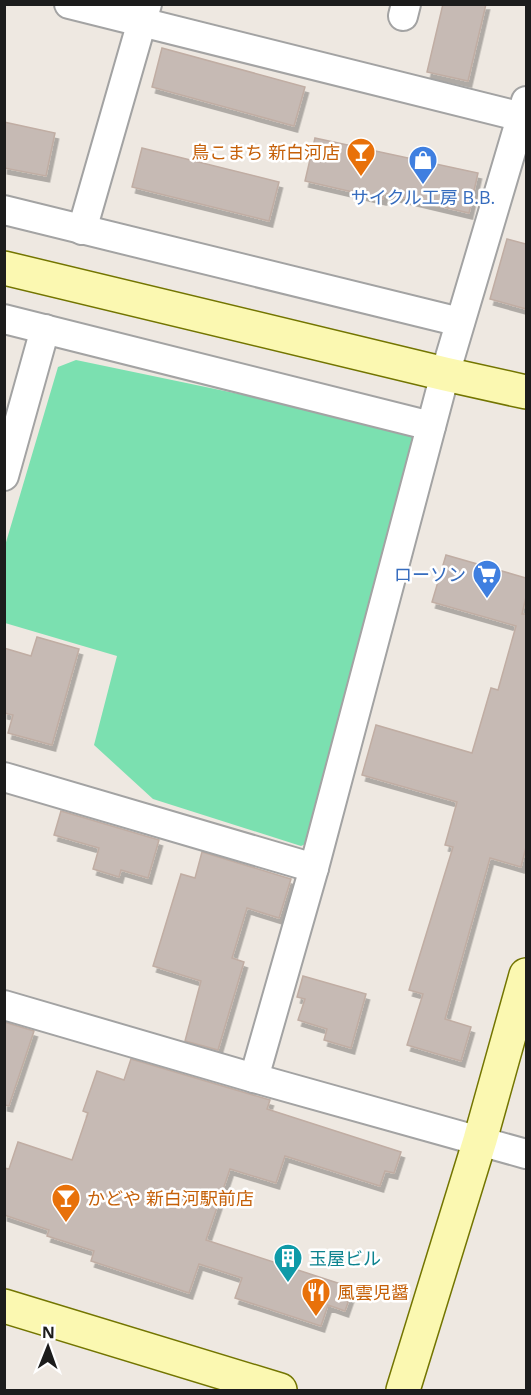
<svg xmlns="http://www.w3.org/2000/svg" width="531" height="1395" viewBox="0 0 531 1395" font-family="'Open Sans','Noto Sans JP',sans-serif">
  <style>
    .pitch { fill: #7be0b0 }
    .building { fill: #c6bab4; stroke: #c0ada3; stroke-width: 1.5; filter: url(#shadow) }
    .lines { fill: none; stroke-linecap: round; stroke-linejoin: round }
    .street-casing { stroke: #a3a3a3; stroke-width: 32 }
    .secondary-casing { stroke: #737501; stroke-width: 36 }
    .street { stroke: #fff; stroke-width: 28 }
    .secondary { stroke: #fbf8b1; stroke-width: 33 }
    .labels { text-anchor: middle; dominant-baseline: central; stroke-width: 5; stroke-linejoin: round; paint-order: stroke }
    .food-label { font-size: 18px; fill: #c56008; stroke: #fff; text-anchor: start }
    .shop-label { font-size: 18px; fill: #366cbe; stroke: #fff }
    .culture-label { font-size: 18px; fill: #0d838f; stroke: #fff; text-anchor: start }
  </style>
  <defs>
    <filter id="shadow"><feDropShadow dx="3.5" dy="6" stdDeviation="0" flood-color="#0004"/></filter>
  </defs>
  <rect width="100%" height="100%" fill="#eee8e1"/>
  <!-- pitch -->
  <path class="pitch" d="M76,360L416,431L317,839L301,846L153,799L94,745L117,656L5,623L4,549L58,367Z"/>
  <!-- building -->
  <g class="building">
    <path d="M443,4H486L468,81L427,72Z"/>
    <path d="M162,48L305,87L294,126L152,87Z"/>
    <path d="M4,122L55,133L46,176L4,168Z"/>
    <path d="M315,138L478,173L469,213L384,193L383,199L305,181Z"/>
    <path d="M142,148L279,182L269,221L132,187Z"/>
    <path d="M507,239L526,244V309L490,299Z"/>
    <path d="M446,555L526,578V597L522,614H526V847L521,867L490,858L445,1019L471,1027L461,1061L407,1045L423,994L409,990L453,847L445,845L457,802L362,775L376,725L472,753L491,688L498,690L516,626L432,602Z"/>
    <path d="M37,637L79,649L52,745L8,733L13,715L4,713V648L31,656Z"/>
    <path d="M61,811L159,840L148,878L121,870L119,877L93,869L99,848L54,835Z"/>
    <path d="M202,852L291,879L279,918L247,908L232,958L244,962L218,1050L185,1041L201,981L153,966L181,874L195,878Z"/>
    <path d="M303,976L366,994L351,1048L324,1040L327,1029L298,1020L305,999L297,997Z"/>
    <path d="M4,1022L34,1031L9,1106L4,1105Z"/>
    <path d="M131,1059L270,1100L267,1109L401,1152L394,1173L385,1171L380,1186L285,1156L276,1183L230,1169L206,1240L353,1288L345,1311L328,1305L321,1326L235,1298L242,1278L199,1264L189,1293L91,1261L94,1251L47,1236L49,1230L4,1215V1168L9,1169L18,1142L72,1160L88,1113L83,1111L97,1071L124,1080Z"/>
  </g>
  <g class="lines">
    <!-- street casing -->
    <g class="street-casing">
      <g id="street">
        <path d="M69,4L522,117"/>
        <path d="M403,16L406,4"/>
        <path d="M4,210L460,322"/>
        <path d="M82,230L147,4"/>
        <path d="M4,319L431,426"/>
        <path d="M4,476L45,329"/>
        <path d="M4,777L314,868"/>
        <path d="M4,1005L254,1078L526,1154"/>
        <path d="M254,1078L314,868L445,374L526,101"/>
      </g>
    </g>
    <!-- secondary casing -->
    <g class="secondary-casing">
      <g id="secondary">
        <path d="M4,268L445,374L526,392"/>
        <path d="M4,1306L280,1390"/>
        <path d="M403,1390L480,1140L526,975"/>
      </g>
    </g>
    <!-- street -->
    <use href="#street" class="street"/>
    <!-- secondary -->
    <use href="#secondary" class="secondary"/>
  </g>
  <!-- icons -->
  <defs>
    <g id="bar-pin" transform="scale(1.5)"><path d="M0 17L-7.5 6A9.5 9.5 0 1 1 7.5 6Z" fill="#e8710a" stroke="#fff"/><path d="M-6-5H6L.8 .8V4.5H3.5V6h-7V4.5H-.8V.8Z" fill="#fff"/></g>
    <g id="shop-pin" transform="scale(1.5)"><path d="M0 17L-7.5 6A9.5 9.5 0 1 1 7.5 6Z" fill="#3f7fe0" stroke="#fff"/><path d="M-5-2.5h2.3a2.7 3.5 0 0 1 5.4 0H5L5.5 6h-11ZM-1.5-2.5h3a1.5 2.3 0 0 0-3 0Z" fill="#fff"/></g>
    <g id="supermarket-pin" transform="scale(1.5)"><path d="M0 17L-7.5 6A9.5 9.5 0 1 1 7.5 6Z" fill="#3f7fe0" stroke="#fff"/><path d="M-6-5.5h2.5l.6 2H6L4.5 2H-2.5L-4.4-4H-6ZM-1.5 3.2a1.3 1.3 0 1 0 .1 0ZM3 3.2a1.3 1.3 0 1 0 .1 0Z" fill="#fff"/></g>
    <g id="building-pin" transform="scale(1.5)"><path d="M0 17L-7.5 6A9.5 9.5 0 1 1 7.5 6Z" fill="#0f9aa8" stroke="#fff"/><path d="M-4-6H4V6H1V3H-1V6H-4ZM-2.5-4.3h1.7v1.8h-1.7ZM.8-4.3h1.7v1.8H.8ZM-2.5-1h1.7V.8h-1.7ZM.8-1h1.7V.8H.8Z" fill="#fff"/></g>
    <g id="restaurant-pin" transform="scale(1.5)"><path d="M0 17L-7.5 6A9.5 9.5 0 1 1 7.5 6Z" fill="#e8710a" stroke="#fff"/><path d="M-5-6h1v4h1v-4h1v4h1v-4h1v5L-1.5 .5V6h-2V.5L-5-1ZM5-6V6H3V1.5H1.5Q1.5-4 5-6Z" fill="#fff"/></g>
  </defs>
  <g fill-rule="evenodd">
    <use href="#bar-pin" x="361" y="152"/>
    <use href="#shop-pin" x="423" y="160"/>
    <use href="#supermarket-pin" x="487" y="574"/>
    <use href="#bar-pin" x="66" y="1198"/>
    <use href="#building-pin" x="288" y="1258"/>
    <use href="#restaurant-pin" x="316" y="1292"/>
  </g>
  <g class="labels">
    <!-- food labels -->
    <g class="food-label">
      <text x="340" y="152" text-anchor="end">鳥こまち 新白河店</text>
      <text x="87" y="1198">かどや 新白河駅前店</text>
      <text x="337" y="1292">風雲児醤</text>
    </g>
    <!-- shop labels -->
    <g class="shop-label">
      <text x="423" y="197">サイクル工房 B.B.</text>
      <text x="466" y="574" text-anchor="end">ローソン</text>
    </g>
    <!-- culture labels -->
    <g class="culture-label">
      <text x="309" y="1258">玉屋ビル</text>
    </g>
  </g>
  <!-- border -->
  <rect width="531" height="1395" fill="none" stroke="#1c1c1c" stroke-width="12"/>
  <!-- north arrow -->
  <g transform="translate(48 1347) rotate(1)" stroke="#ffffff" stroke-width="4.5" paint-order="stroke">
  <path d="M0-4.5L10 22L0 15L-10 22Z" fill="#1c1c1c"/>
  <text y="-9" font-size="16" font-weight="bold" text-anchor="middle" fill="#1c1c1c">N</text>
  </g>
</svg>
